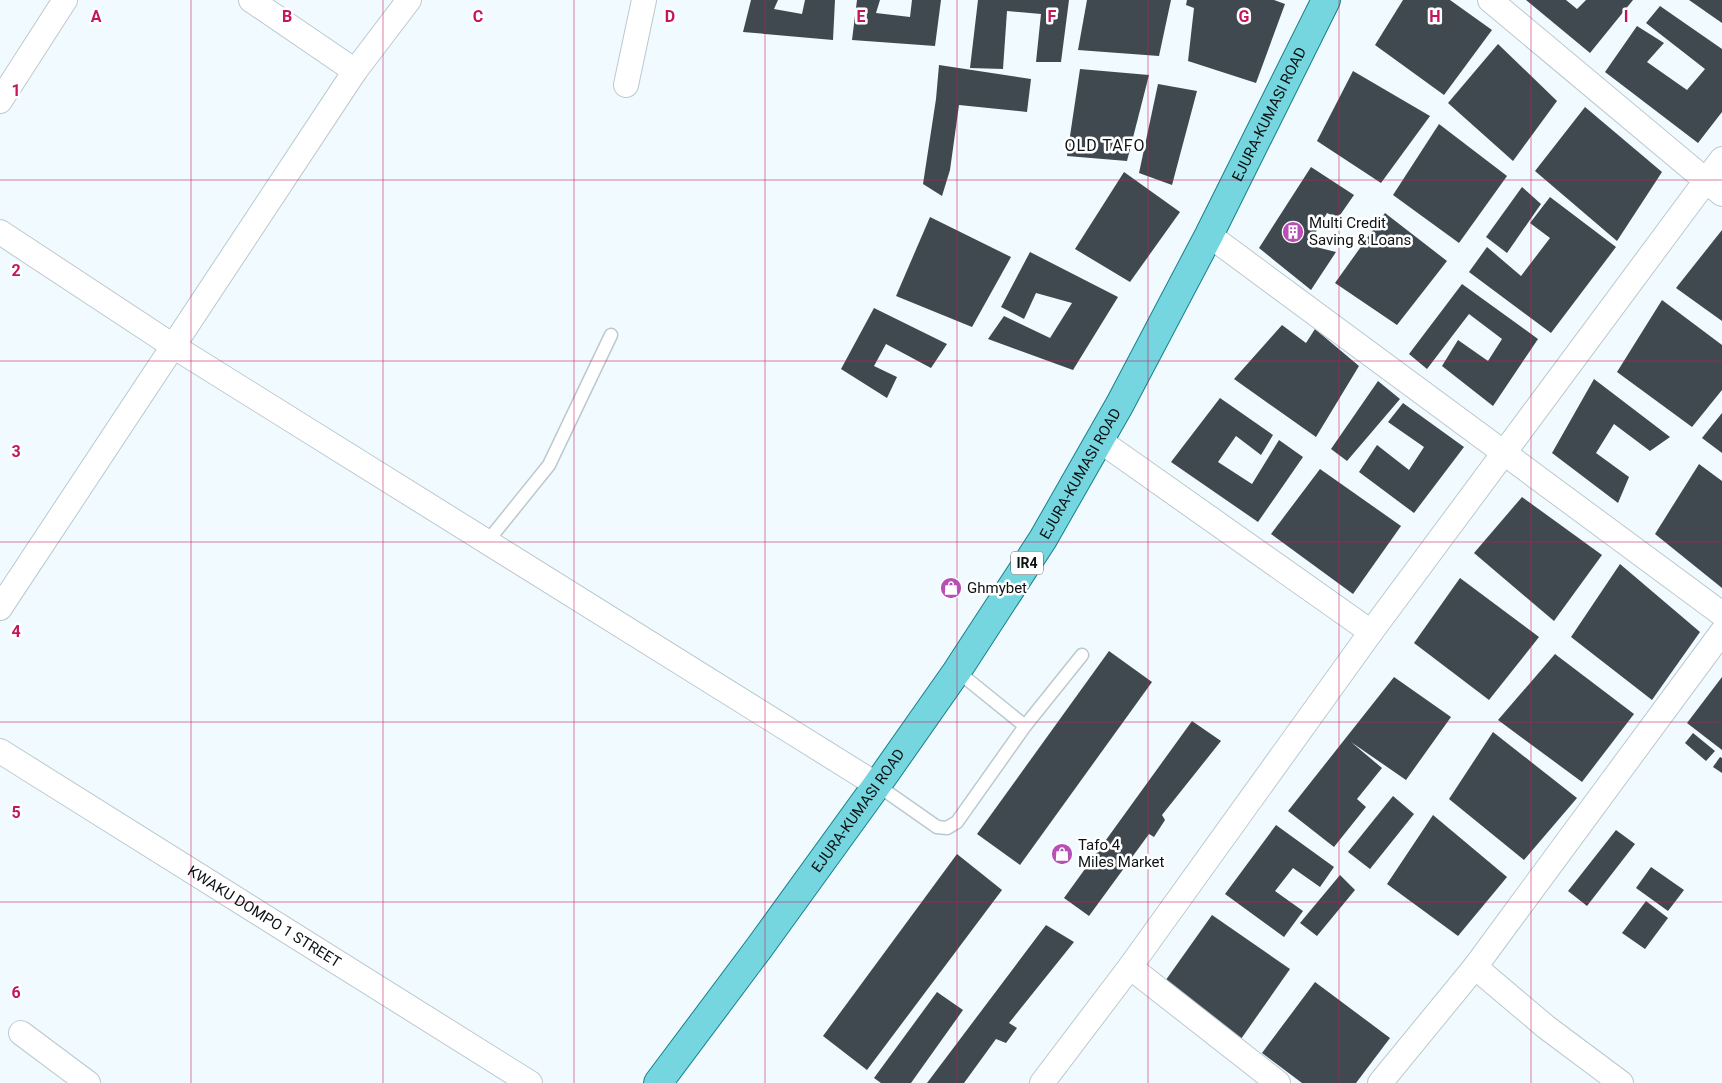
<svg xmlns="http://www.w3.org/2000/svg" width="1722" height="1083" viewBox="0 0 1722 1083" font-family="Roboto,sans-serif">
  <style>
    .building { fill: #404950 }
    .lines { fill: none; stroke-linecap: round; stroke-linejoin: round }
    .lane-casing { stroke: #bbc9cf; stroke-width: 15 }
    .street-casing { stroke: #bbc9cf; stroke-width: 26 }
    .primary-casing { stroke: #15808a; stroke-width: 30 }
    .lane { stroke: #fff; stroke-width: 12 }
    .street { stroke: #fff; stroke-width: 24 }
    .primary { stroke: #76d6df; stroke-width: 28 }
    .grid { fill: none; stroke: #c2185b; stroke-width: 1; stroke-opacity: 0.55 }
    .labels { text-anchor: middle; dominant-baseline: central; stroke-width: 5; stroke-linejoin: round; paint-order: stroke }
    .shield { fill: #fff; stroke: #56595a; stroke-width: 1 }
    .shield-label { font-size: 14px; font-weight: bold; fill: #0d1214 }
    .street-label { font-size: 15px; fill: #0d1214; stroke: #fff }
    .poi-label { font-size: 15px; fill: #0d1214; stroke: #fff; text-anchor: start }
    .neighbourhood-label { font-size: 16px; letter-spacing: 1px; fill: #0d1214; stroke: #fff }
    .grid-label { font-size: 16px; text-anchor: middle; font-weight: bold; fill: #c2185b; stroke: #fff; stroke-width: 5; stroke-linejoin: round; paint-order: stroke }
  </style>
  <rect width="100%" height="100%" fill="#f1fafe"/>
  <!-- building -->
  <g class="building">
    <path d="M751,0H778L774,9L802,14L805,0H835L833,40L743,32Z"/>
    <path d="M857,0H880L876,13L910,17L912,0H941L935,46L852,40Z"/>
    <path d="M978,0H1069L1061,62H1036L1041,14L1007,11L1003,69L970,68Z"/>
    <path d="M1087,0H1171L1159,56L1078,50Z"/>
    <path d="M1187,0H1274L1285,4L1256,83L1188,61L1194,8L1186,5Z"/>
    <path d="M1403,0H1450L1492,30L1444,95L1375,45Z"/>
    <path d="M1526,0H1566L1577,9L1586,0H1633L1590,53Z"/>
    <path d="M1689,0H1722V23Z"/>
    <path d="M1660,6L1722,49V112L1698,143L1605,72L1637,26L1664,43L1647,62L1687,90L1705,69L1646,23Z"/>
    <path d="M1498,44L1557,101L1513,161L1448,103Z"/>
    <path d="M939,65L1031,79L1027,112L959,105L950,170L942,196L923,184L936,99Z"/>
    <path d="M1080,69L1149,75L1127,161L1067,156Z"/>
    <path d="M1353,71L1430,116L1381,183L1317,141Z"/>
    <path d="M1158,84L1197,91L1172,185L1139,173Z"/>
    <path d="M1585,107L1662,172L1617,241L1535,171Z"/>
    <path d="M1439,124L1507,176L1459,243L1393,195Z"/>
    <path d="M1311,167L1354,195L1338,218L1327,213L1308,245L1336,252L1311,290L1259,248Z"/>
    <path d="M1124,172L1180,212L1130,282L1075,249Z"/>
    <path d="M1522,187L1541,204L1507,253L1486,237Z"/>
    <path d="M1550,197L1616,247L1551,333L1469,272L1487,247L1521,276L1550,238L1530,223Z"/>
    <path d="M1385,213L1447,261L1397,325L1335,283Z"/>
    <path d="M930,217L1011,257L972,327L896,296Z"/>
    <path d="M1722,230V321L1676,288Z"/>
    <path d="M1030,252L1118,297L1073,370L988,339L1004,316L1050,338L1072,303L1036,293L1024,319L1001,307Z"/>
    <path d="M1462,284L1538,339L1493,406L1442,366L1458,340L1488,361L1502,339L1469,314L1427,369L1409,354Z"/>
    <path d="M1662,300L1722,345V390L1692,427L1617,372Z"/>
    <path d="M874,308L947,344L931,368L886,344L874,366L897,377L887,398L841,369Z"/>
    <path d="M1282,325L1306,343L1315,329L1359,366L1316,437L1234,379Z"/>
    <path d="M1594,379L1670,437L1650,451L1614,424L1596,453L1629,477L1618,503L1552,453Z"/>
    <path d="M1378,381L1400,399L1347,461L1331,449Z"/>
    <path d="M1220,398L1273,435L1261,455L1236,436L1218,462L1252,484L1279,440L1303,457L1258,522L1171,462Z"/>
    <path d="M1403,403L1464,447L1414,513L1359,472L1377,445L1409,470L1424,447L1388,422Z"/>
    <path d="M1722,413V453L1702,438Z"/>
    <path d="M1699,464L1722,481V588L1655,534Z"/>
    <path d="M1320,469L1401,526L1353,594L1271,534Z"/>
    <path d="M1522,497L1602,555L1554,621L1474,553Z"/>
    <path d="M1620,564L1700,632L1652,700L1571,637Z"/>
    <path d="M1460,578L1539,637L1489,700L1414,643Z"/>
    <path d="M1109,651L1152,682L1020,865L977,834Z"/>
    <path d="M1555,654L1634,714L1582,782L1498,720Z"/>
    <path d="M1394,677L1451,717L1406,780L1351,742L1382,768L1357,799L1366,807L1334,847L1288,811Z"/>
    <path d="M1722,677V750L1687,723Z"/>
    <path d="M1192,721L1221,741L1162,815L1165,820L1154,837L1149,834L1089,916L1064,898Z"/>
    <path d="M1493,732L1577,798L1524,860L1449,799Z"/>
    <path d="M1693,733L1715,751L1706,761L1685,743Z"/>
    <path d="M1720,757L1722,758V773L1713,767Z"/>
    <path d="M1393,796L1414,814L1370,869L1348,852Z"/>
    <path d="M1433,815L1507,877L1458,936L1387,884Z"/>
    <path d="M1276,825L1334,867L1320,887L1293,868L1275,891L1303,911L1284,937L1225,894Z"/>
    <path d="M1616,830L1635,844L1587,906L1568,891Z"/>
    <path d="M957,854L1002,890L867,1070L823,1036Z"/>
    <path d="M1651,867L1684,890L1668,911L1636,888Z"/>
    <path d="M1340,875L1355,890L1317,936L1300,923Z"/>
    <path d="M1646,901L1668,918L1645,949L1622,933Z"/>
    <path d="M1212,915L1290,969L1241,1039L1163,984Z"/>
    <path d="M1046,925L1074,942L1009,1023L1017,1028L1006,1043L996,1039L964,1083H927Z"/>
    <path d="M1315,982L1390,1038L1356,1083H1302L1262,1053Z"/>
    <path d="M937,992L963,1010L911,1083H881L874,1078Z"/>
  </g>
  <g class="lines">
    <!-- lane casing -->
    <g class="lane-casing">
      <g id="lane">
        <path d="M487,542L549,465L611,335"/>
        <path d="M957,671L1025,726"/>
        <path d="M877,785L937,827L947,828L957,822L1025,726L1082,655"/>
      </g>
    </g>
    <!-- street casing -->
    <g class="street-casing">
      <g id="street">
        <path d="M251,0L355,71"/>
        <path d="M1490,0L1722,194"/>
        <path d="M626,85L644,0"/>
        <path d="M0,101L65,0"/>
        <path d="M0,232L173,346L877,785"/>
        <path d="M1209,235L1722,614"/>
        <path d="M1099,440L1371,632"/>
        <path d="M0,608L355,71L409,0"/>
        <path id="s1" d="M0,751L530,1083"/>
        <path d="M1130,967L1278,1083"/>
        <path d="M1475,967L1546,1027L1621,1083"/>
        <path d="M21,1033L88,1083"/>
        <path d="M1042,1083L1130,967L1371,632L1722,159"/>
        <path d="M1380,1083L1475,967L1722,632"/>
      </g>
    </g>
    <!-- primary casing -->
    <g class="primary-casing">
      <g id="primary">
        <path id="s2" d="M658,1083L759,948L877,785L957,671L1043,539L1120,404L1209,235L1326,0"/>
      </g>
    </g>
    <!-- lane -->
    <use href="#lane" class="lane"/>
    <!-- street -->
    <use href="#street" class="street"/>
    <!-- primary -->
    <use href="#primary" class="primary"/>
  </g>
  <!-- grid -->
  <path class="grid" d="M191,0V1083M383,0V1083M574,0V1083M765,0V1083M957,0V1083M1148,0V1083M1339,0V1083M1531,0V1083M0,180H1722M0,361H1722M0,542H1722M0,722H1722M0,902H1722"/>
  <!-- icons -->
  <defs>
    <g id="building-disc" transform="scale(1.125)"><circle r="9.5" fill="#b650b5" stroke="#fff"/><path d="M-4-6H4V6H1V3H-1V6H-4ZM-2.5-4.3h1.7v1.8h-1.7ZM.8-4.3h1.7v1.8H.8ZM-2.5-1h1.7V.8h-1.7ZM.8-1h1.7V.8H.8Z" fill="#fff"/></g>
    <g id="shop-disc" transform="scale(1.125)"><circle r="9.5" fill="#b650b5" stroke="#fff"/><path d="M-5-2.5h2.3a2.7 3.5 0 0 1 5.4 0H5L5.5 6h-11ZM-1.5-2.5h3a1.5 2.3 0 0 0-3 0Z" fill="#fff"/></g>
  </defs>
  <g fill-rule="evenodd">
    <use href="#building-disc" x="1293" y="232"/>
    <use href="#shop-disc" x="951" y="588"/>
    <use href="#shop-disc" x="1062" y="854"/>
  </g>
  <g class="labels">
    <!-- shield labels -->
    <rect class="shield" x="1011" y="551.5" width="32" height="23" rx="4"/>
    <g class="shield-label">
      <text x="1027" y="563">IR4</text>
    </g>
    <!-- street labels -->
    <g class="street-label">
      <text stroke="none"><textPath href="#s2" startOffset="1148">EJURA-KUMASI ROAD</textPath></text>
      <text stroke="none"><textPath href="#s2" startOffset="742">EJURA-KUMASI ROAD</textPath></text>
      <text stroke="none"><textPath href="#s2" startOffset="338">EJURA-KUMASI ROAD</textPath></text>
      <text stroke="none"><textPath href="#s1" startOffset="312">KWAKU DOMPO 1 STREET</textPath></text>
    </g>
    <!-- poi labels -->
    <g class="poi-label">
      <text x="1309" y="223">Multi Credit<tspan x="1309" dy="17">Saving &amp; Loans</tspan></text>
      <text x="967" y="588">Ghmybet</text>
      <text x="1078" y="845">Tafo 4<tspan x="1078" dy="17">Miles Market</tspan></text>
    </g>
    <!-- neighbourhood labels -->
    <g class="neighbourhood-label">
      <text x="1105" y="145">OLD TAFO</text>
    </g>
  </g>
  <g class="grid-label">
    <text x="96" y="22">A</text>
    <text x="287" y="22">B</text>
    <text x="478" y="22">C</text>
    <text x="670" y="22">D</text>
    <text x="861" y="22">E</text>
    <text x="1052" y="22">F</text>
    <text x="1244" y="22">G</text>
    <text x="1435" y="22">H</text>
    <text x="1626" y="22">I</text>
    <text x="16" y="96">1</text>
    <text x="16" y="276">2</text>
    <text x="16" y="457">3</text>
    <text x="16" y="637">4</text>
    <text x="16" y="818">5</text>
    <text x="16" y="998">6</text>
  </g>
</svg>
